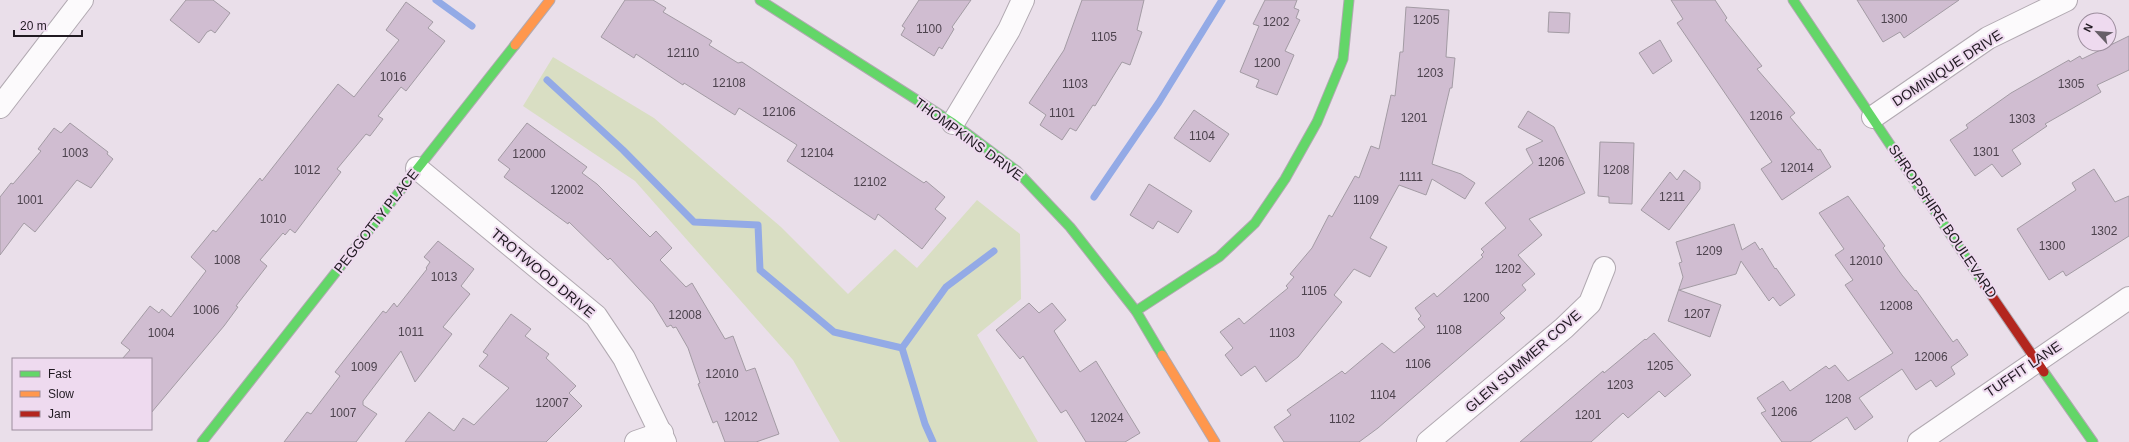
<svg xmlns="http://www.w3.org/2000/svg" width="2129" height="442" viewBox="0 0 2129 442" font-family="Arial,sans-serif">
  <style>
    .green { fill: #d9dec3 }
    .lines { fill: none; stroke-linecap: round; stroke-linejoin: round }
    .stream { stroke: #93aae6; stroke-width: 7 }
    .building { fill: #d0bdd1; stroke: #a39ba4 }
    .street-casing { stroke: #b1a9b1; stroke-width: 24 }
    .fast-casing { stroke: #b1a9b1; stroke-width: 11 }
    .slow-casing { stroke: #b1a9b1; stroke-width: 11 }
    .jam-casing { stroke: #b1a9b1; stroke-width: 11 }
    .street { stroke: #fcfafc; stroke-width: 22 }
    .fast { stroke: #63d668; stroke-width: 9 }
    .slow { stroke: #ff974d; stroke-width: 9 }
    .jam { stroke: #b3261e; stroke-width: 9 }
    .labels { text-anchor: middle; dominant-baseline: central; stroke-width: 4; stroke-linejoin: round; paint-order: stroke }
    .number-label { font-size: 12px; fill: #4d434e }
    .street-label { font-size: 14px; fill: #211a22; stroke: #eedaef }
  </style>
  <rect width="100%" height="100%" fill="#eadfea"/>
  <!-- green -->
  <path class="green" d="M553,57L654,118L781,227L848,294L895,249L917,268L977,200L1020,234L1021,299L977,335L1038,442H840L793,360L635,181L523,106Z"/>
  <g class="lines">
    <!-- stream -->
    <g class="stream">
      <path d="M436,0L472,26"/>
      <path d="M547,80L623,150L694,222L758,225L760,270L834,332L902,348"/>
      <path d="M1094,197L1159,102L1222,0"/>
      <path d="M933,442L925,424L902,348L946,287L994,251"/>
    </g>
  </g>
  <!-- building -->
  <g class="building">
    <path d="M186,0H213L230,13L215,33L211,30L207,32L199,43L170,20Z"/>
    <path d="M625,0H653L666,8L663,12L712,41L709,45L738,63L742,62L924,183L926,181L945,197L935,209L946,218L922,249L878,214L875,220L787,161L797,145L739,108L735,115L684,83L683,85L636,54L634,58L601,37Z"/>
    <path d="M919,0H971L952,27L954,29L942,49L939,47L934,56L901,35L905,28L902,26Z"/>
    <path d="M1082,0H1144L1137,30L1142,32L1130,65L1122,62L1095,106L1093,105L1076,131L1070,128L1062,140L1040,125L1046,115L1029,103L1064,50Z"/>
    <path d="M1265,0H1297L1294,8L1299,10L1296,18L1300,20L1285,51L1294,55L1277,95L1256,87L1259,80L1240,72L1259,26L1253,24Z"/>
    <path d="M1671,0H1715L1727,18L1725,20L1762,66L1757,69L1795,113L1790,117L1818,150L1820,149L1831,167L1782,200L1761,169L1772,162L1677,23L1683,19Z"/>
    <path d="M1857,0H1959L1904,38L1900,32L1883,42Z"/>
    <path d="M406,2L433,22L428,28L445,41L406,91L401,87L378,116L383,119L370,136L366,134L337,169L341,172L295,233L290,229L285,235L283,233L260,260L267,266L236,306L238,307L224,326L151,413V359H122L130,350L121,343L150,306L159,313L162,309L171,317L206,271L191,257L213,230L216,232L260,178L262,181L338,84L354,97L399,40L386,30Z"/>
    <path d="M1406,7L1449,10L1446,57L1455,58L1452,88H1450L1432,164L1461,174L1475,183L1465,199L1432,179L1426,195L1399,185L1370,238L1387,247L1370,277L1354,269L1334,295L1342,302L1298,357L1266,382L1255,366L1241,376L1225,355L1233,348L1220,332L1239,318L1244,324L1288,288L1286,286L1294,277L1290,274L1312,248L1329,215L1332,217L1355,176L1359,178L1371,146L1379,149L1391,95L1395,96L1400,52H1403Z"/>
    <path d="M1549,12L1570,13L1569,33L1548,32Z"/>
    <path d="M2129,36V70L2097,85L2101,92L2045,124L2047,126L2012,150L2021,164L2002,177L1992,164L1975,176L1950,140L1968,128L1966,125L2011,93L2069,60L2070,62L2080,56L2082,59Z"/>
    <path d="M1660,40L1672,61L1653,74L1639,53Z"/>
    <path d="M1194,110L1229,134L1210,162L1174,138Z"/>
    <path d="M1528,111L1554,127L1585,193L1529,219L1542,235L1518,255L1535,274L1522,285L1526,290L1500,313L1505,318L1378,428L1359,442H1284L1274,427L1291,415L1287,410L1342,371L1345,374L1382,343L1394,353L1425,327L1418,319L1421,316L1415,308L1434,293L1437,297L1483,257L1481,255L1484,252L1481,249L1506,228L1485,203L1533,163L1526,149L1543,141L1518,127Z"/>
    <path d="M70,123L108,152L107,154L113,159L91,188L77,180L35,232L24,223L0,255V197L11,183L13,184L41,151L38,149L54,128L61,133Z"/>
    <path d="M527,123L587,167L582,173L597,184L650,237L656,231L672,248L660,260L686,287L692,283L725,339L733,336L746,371L755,368L779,434L756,442H725L717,421L713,423L698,384L700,383L688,348L676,327L673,328L671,325L667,327L653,304L610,258L608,260L569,222L568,224L504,177L510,169L498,160Z"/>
    <path d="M1600,142L1634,143L1632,204L1609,203V197L1598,196Z"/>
    <path d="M2094,169L2115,202L2129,196V236L2066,276L2063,271L2049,280L2017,229L2076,190L2072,183Z"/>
    <path d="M1684,170L1700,182V189L1669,230L1641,210L1670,172L1677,180Z"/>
    <path d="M1149,184L1192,211L1178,233L1158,221L1153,229L1130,215Z"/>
    <path d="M1848,196L1885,246L1883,248L1902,275L1915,291L1916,290L1953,342L1957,339L1968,355L1951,367L1955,374L1936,387L1931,380L1916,390L1902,369L1859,398L1873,417L1855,430L1847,417L1810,442H1782L1761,413L1766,411L1757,398L1783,381L1790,391L1826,366L1829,369L1835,365L1848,381L1893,353L1845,285L1853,280L1835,255L1844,249L1819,213Z"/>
    <path d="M1734,224L1742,250L1755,242L1760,250L1762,248L1775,269L1776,268L1795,295L1780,306L1773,297L1769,301L1741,261L1736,274L1679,290L1721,305L1710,337L1668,321L1683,277L1679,263L1682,262L1676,242Z"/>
    <path d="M438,241L474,269L461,286L470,294L443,327L452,334L415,382L401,351L363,401V405L377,414L356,442H284L307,412L311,414L340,376L335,372L383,311L386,313L394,303L397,307L427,269L426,268L430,262L424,257Z"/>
    <path d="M1029,303L1039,313L1052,303L1066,320L1054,331L1080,372L1096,361L1140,433L1125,442H1086L1066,410L1061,413L1023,356L1020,359L996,330Z"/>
    <path d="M511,314L531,329L525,336L549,354L546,358L576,386L569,393L582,406L546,442H405L429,412L454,431L463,418L474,425L509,388L479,366L488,355L483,352Z"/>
    <path d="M1654,333L1691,375L1665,397L1659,391L1628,418L1623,413L1591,442H1520L1603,371L1604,373L1645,339L1646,340Z"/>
  </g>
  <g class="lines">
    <!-- street casing -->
    <g class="street-casing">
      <g id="street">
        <path d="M0,107L82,0"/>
        <path d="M1873,117L1988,38L2066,0"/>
        <path d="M953,123L1009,30L1023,0"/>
        <path d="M417,168L596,316L624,358L665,442"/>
        <path d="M636,442L662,433"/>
        <path d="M1428,442L1564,328L1590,303L1604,268"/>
        <path d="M1919,442L2129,298"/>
      </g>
    </g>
    <!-- fast casing -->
    <g class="fast-casing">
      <g id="fast">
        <path d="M760,0L953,123L1017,171L1070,227L1136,311L1162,355"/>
        <path d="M1793,0L1981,280"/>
        <path d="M1136,311L1219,257L1255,223L1285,179L1317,122L1343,59L1349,0"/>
        <path d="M2044,372L2093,442"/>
        <path d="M202,442L515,45"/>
      </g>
    </g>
    <!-- slow casing -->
    <g class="slow-casing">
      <g id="slow">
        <path d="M515,45L550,0"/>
        <path d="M1162,355L1215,442"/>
      </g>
    </g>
    <!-- jam casing -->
    <g class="jam-casing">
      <path id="jam" d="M1981,280L2044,372"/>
    </g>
    <!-- street -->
    <use href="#street" class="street"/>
    <!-- fast -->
    <use href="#fast" class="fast"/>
    <!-- slow -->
    <use href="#slow" class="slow"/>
    <!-- jam -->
    <use href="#jam" class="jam"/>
  </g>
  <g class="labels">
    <!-- number labels -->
    <g class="number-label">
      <text x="1894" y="19">1300</text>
      <text x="1426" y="20">1205</text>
      <text x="1276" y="22">1202</text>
      <text x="929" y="29">1100</text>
      <text x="1104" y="37">1105</text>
      <text x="683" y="53">12110</text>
      <text x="1267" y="63">1200</text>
      <text x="1430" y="73">1203</text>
      <text x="393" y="77">1016</text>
      <text x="729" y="83">12108</text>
      <text x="1075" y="84">1103</text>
      <text x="2071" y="84">1305</text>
      <text x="779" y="112">12106</text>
      <text x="1062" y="113">1101</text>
      <text x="1766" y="116">12016</text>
      <text x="1414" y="118">1201</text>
      <text x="2022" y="119">1303</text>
      <text x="1202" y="136">1104</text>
      <text x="1986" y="152">1301</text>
      <text x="75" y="153">1003</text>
      <text x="817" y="153">12104</text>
      <text x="529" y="154">12000</text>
      <text x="1551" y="162">1206</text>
      <text x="1797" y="168">12014</text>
      <text x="307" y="170">1012</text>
      <text x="1616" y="170">1208</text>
      <text x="1411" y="177">1111</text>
      <text x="870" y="182">12102</text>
      <text x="567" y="190">12002</text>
      <text x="1672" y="197">1211</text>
      <text x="30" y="200">1001</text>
      <text x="1366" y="200">1109</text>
      <text x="273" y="219">1010</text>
      <text x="2104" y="231">1302</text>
      <text x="2052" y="246">1300</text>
      <text x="1709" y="251">1209</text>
      <text x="227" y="260">1008</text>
      <text x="1866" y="261">12010</text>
      <text x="1508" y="269">1202</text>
      <text x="444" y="277">1013</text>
      <text x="1314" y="291">1105</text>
      <text x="1476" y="298">1200</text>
      <text x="1896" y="306">12008</text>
      <text x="206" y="310">1006</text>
      <text x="1697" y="314">1207</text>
      <text x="685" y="315">12008</text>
      <text x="1449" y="330">1108</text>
      <text x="411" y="332">1011</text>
      <text x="161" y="333">1004</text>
      <text x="1282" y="333">1103</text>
      <text x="1931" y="357">12006</text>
      <text x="1418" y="364">1106</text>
      <text x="1660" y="366">1205</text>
      <text x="364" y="367">1009</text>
      <text x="722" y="374">12010</text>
      <text x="1620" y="385">1203</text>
      <text x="1383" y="395">1104</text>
      <text x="1838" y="399">1208</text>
      <text x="552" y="403">12007</text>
      <text x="1784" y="412">1206</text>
      <text x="343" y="413">1007</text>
      <text x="1588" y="415">1201</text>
      <text x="741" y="417">12012</text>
      <text x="1107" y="418">12024</text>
      <text x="1342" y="419">1102</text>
    </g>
    <!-- street labels -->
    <g class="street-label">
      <text transform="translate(1947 68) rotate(-33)">DOMINIQUE DRIVE</text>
      <text transform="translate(969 139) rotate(36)">THOMPKINS DRIVE</text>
      <text transform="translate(376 221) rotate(-52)">PEGGOTTY PLACE</text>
      <text transform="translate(1943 221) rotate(56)">SHROPSHIRE BOULEVARD</text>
      <text transform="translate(543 273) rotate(40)">TROTWOOD DRIVE</text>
      <text transform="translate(1523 361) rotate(-41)">GLEN SUMMER COVE</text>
      <text transform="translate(2023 369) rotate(-34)">TUFFIT LANE</text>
    </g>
  </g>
  <!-- legend -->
  <rect x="12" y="358" width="140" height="72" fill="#eedaef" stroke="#9c8d9d"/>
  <rect x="20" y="371" width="20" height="6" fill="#63d668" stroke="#9c8d9d"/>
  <text x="48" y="378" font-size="12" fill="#211a22">Fast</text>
  <rect x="20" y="391" width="20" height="6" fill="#ff974d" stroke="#9c8d9d"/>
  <text x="48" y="398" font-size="12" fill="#211a22">Slow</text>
  <rect x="20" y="411" width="20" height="6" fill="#b3261e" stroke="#9c8d9d"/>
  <text x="48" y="418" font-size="12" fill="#211a22">Jam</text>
  <!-- north arrow -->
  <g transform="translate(2097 32) rotate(296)"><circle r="19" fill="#eedaef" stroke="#9c8d9d"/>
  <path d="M0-3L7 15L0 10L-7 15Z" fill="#675f68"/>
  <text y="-6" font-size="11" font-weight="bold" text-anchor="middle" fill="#211a22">N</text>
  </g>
  <!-- scale -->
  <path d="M14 30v6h68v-6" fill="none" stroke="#211a22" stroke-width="2"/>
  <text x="20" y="30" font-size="12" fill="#211a22" stroke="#eedaef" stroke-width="3" paint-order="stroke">20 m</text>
</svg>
